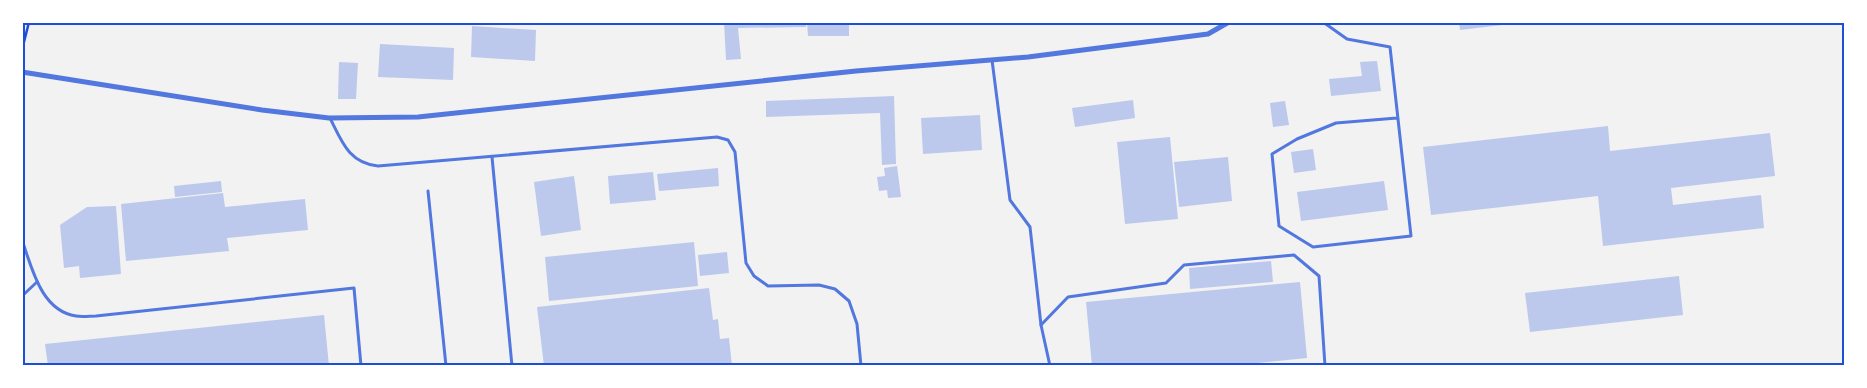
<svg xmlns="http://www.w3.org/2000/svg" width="1867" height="388" viewBox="0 0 1867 388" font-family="'IBM Plex Sans',sans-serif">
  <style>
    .building { fill: #bdc9ec }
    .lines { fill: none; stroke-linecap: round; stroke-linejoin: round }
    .path { stroke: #1d4ed8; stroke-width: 2.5 }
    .service { stroke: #5277de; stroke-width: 3 }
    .minor { stroke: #5277de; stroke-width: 5 }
    .neatline { fill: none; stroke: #1d4ed8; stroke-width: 2 }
  </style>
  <rect width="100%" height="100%" fill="#f2f2f2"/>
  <!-- building -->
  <g class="building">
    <path d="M724,22H806V27L738,28L741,59L726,60Z"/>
    <path d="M807,22H849V36H808Z"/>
    <path d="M1459,22H1511V24L1460,30Z"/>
    <path d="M472,26L536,30L535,61L471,57Z"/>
    <path d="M380,44L454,48L453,80L378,77Z"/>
    <path d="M1377,61L1381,91L1331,96L1329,79L1362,76L1360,62Z"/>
    <path d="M339,62L358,63L356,99H338Z"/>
    <path d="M894,96L896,164L882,165L880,113L766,117V101Z"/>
    <path d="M1133,100L1135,118L1075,127L1072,108Z"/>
    <path d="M1285,101L1289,125L1273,127L1270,103Z"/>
    <path d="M980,115L982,150L923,154L921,118Z"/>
    <path d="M1608,126L1610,151L1770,133L1775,176L1671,188L1673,205L1761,195L1764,228L1603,246L1598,196L1431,215L1423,147Z"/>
    <path d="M1170,137L1178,219L1125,224L1117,142Z"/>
    <path d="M1313,149L1316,170L1294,173L1291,152Z"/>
    <path d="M1228,157L1232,201L1179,207L1174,162Z"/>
    <path d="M897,166L901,197L888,198L887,190L879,191L877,177L885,176L884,168Z"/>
    <path d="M718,168L719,186L659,191L657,174Z"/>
    <path d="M653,172L656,200L610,204L608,176Z"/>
    <path d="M574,176L581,230L541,236L534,182Z"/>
    <path d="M221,181L222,192L175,197L174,186Z"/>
    <path d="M1384,181L1388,210L1301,221L1297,192Z"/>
    <path d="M223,193L225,207L305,199L308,230L227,238L229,251L126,261L121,204Z"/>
    <path d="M116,206L121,274L80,278L79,266L64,268L60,225L87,207Z"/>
    <path d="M694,242L698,286L549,301L545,257Z"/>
    <path d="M727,252L729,273L700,276L698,255Z"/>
    <path d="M1271,261L1273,282L1190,289L1189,268Z"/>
    <path d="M1679,276L1683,315L1530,332L1525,293Z"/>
    <path d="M1300,282L1307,358L1227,366H1092L1086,302Z"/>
    <path d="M709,288L713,320L718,319L720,339L729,338L732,366H544L537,307Z"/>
    <path d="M324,315L329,366H48L45,344Z"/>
  </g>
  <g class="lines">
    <!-- path -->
    <path class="path" d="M22,50L29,22"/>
    <!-- service -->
    <g class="service">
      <path d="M1323,22L1347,39L1390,47L1411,236L1313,247L1279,226L1272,154L1297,139L1336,123L1397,118"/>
      <path d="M992,60L1010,200L1030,227L1041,325L1050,366"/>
      <path d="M330,118C342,142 349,163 378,166L717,137L728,140L735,152L746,263L754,276L768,286L819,285L835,289L849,301L857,324L861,366"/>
      <path d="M492,157L512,366"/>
      <path d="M428,191L446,366"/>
      <path d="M22,240C32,268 41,311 76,316C82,317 90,316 96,316L354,288L361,366"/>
      <path d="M22,296L37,282"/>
      <path d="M1041,325L1068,297L1166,283L1184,265L1294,255L1319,276L1325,366"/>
    </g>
    <!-- minor -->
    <path class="minor" d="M22,72L262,110L329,118L418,117L856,71L1028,57L1208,34L1229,22"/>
  </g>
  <!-- border -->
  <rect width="1867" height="388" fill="none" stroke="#ffffff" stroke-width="48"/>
  <rect x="24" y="24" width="1819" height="340" class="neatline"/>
</svg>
